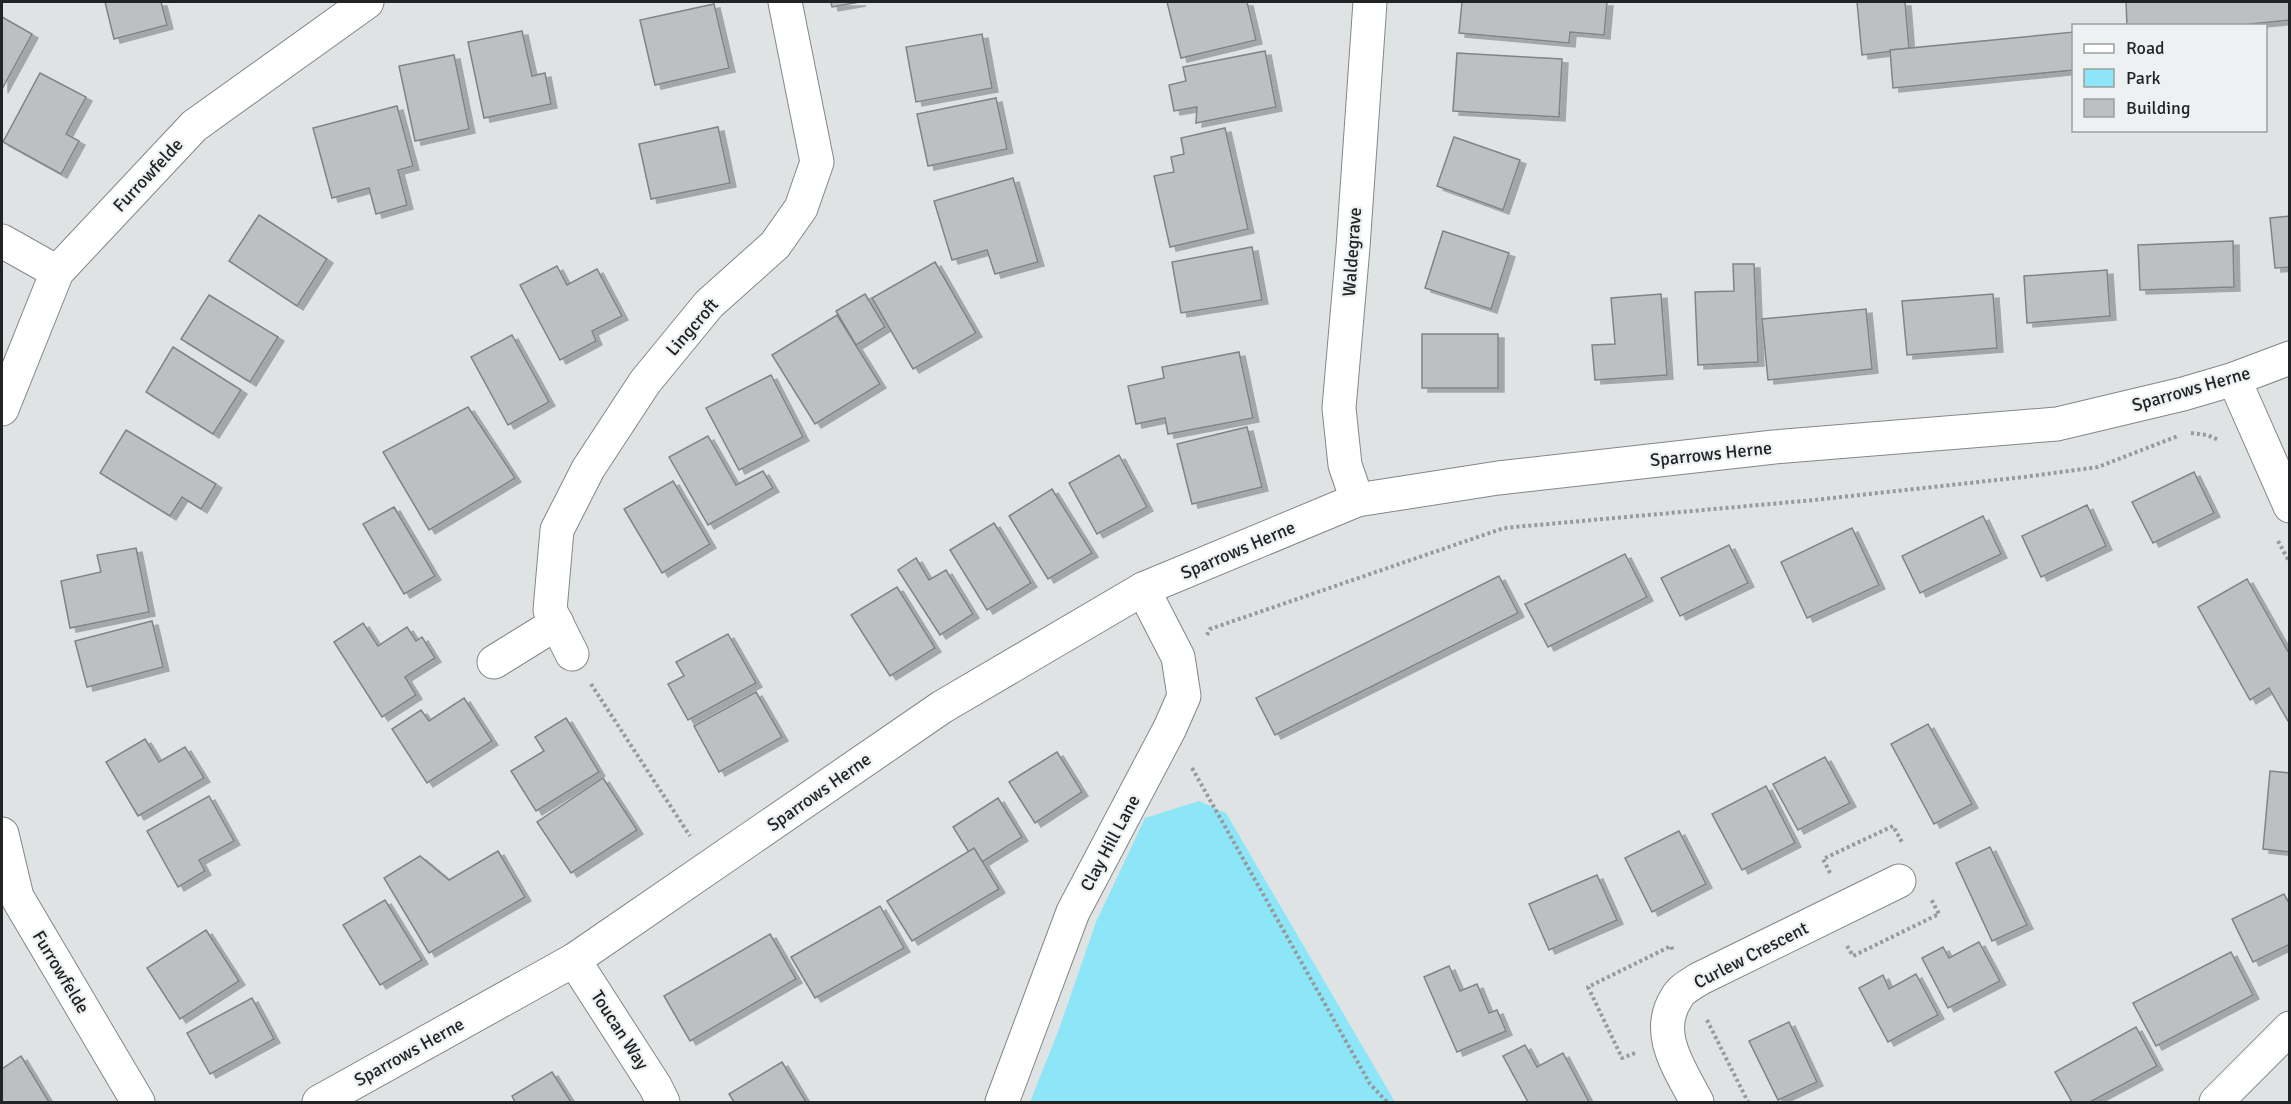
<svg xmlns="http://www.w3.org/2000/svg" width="2291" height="1104" viewBox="0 0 2291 1104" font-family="Signika,sans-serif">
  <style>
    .green { fill: #8de5f8 }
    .building { fill: #bdc0c1; stroke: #818485; stroke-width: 1.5; filter: url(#shadow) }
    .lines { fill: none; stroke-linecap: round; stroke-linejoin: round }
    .street-casing { stroke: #838788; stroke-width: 35 }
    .secondary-casing { stroke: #838788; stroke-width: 35 }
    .path { stroke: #979a9b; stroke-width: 4; stroke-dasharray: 3 3; stroke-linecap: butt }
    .street { stroke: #fff; stroke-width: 33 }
    .secondary { stroke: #fff; stroke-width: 33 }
    .labels { text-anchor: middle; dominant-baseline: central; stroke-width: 4.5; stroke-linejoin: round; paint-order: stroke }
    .street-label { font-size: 18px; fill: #222324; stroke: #edf1f2 }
  </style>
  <defs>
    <filter id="shadow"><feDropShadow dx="6" dy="4" stdDeviation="0" flood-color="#0004"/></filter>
  </defs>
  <rect width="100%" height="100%" fill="#e0e3e4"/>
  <!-- green -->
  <path class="green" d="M1199,801L1226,813L1395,1102H1030L1059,1029L1096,922L1145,818Z"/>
  <!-- building -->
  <g class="building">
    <path d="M105,2H161L167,25L114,39Z"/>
    <path d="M831,2H860L832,7Z"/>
    <path d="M1167,2H1247L1256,40L1181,58Z"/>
    <path d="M1462,2H1607L1604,35L1570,32L1569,43L1459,33Z"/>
    <path d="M1857,2H1905L1909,49L1862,55Z"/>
    <path d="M2126,2H2290V20L2230,26H2127Z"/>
    <path d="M714,4L729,68L655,85L640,20Z"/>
    <path d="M2,17L32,34L2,89Z"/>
    <path d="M522,31L532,76L545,73L551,104L484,118L468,42Z"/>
    <path d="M2074,32V70L1893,88L1890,50Z"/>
    <path d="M982,34L992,88L916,102L906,47Z"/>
    <path d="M1265,51L1276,107L1196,123L1197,107L1174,111L1169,85L1186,81L1183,67Z"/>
    <path d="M1457,53L1562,59L1559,117L1453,111Z"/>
    <path d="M454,55L469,129L415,141L399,66Z"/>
    <path d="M40,73L86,97L66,134L79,141L61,174L3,142Z"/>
    <path d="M996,98L1007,149L928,166L917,114Z"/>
    <path d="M397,106L413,166L398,170L407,205L376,214L369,188L332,198L313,128Z"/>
    <path d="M718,127L730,183L651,199L639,144Z"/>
    <path d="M1225,128L1248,229L1170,247L1154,176L1174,172L1171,157L1184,154L1181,138Z"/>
    <path d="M1454,137L1520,160L1503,210L1437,186Z"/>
    <path d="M1013,178L1038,262L995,274L987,250L952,260L934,201Z"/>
    <path d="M259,215L327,259L297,306L229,261Z"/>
    <path d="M2290,216V267L2275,268L2270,218Z"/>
    <path d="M1443,231L1509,253L1491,309L1425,288Z"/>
    <path d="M2233,241L2234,287L2140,290L2138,245Z"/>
    <path d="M1252,247L1262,300L1181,313L1172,262Z"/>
    <path d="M935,262L976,333L913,369L872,298Z"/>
    <path d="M1733,264H1754L1758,362L1698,365L1695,292L1734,291Z"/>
    <path d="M557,266L567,285L597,269L622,316L592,331L596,341L560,360L520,285Z"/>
    <path d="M2107,270L2110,316L2027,323L2024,276Z"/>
    <path d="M865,294L885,327L856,345L836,311Z"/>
    <path d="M1661,294L1667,375L1595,380L1592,345L1615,344L1611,298Z"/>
    <path d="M1993,294L1997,348L1907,355L1902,301Z"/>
    <path d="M209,295L278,337L250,382L181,339Z"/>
    <path d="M1866,309L1872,369L1768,380L1762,319Z"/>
    <path d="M837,315L880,384L815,424L772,355Z"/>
    <rect x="1422" y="334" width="76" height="54"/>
    <path d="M512,335L549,402L508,425L471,357Z"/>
    <path d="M173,347L241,390L213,434L146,392Z"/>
    <path d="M1239,352L1253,418L1168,434L1165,418L1136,424L1128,386L1164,378L1162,367Z"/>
    <path d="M771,375L803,437L739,470L706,408Z"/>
    <path d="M468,407L515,478L429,530L383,452Z"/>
    <path d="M1247,427L1262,487L1192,504L1177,444Z"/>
    <path d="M126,430L216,484L201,509L182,497L170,516L100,473Z"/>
    <path d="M708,436L736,485L763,471L773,488L708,525L669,457Z"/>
    <path d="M1119,455L1147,507L1097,534L1069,483Z"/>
    <path d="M2194,472L2214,513L2153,543L2132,502Z"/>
    <path d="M673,481L710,544L662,573L624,509Z"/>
    <path d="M1052,489L1092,553L1048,579L1009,516Z"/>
    <path d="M2087,505L2106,546L2041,577L2022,536Z"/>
    <path d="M394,507L435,576L404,594L363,524Z"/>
    <path d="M1983,516L2001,554L1920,593L1902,556Z"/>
    <path d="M994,523L1031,583L987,610L950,550Z"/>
    <path d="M1852,528L1879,585L1807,618L1781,562Z"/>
    <path d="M1729,545L1748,583L1680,616L1661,578Z"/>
    <path d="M136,548L149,612L70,628L61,581L101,572L97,555Z"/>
    <path d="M1625,554L1647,597L1548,647L1525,604Z"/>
    <path d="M916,558L929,580L946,570L973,614L940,635L898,570Z"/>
    <path d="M1499,576L1518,613L1275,735L1256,698Z"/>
    <path d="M2247,579L2290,655V720L2288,721L2269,688L2250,700L2198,607Z"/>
    <path d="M897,587L935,648L890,676L851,615Z"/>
    <path d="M152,621L163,667L87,687L75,641Z"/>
    <path d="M363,623L378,646L407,627L416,641L422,637L435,658L405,677L416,695L382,717L334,642Z"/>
    <path d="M728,634L756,683L688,720L668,684L684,676L676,662Z"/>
    <path d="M756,692L782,737L719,772L694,726Z"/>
    <path d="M464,698L492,741L427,783L392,729L421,710L429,721Z"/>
    <path d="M566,718L599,772L536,811L511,771L544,751L535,737Z"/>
    <path d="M1928,724L1972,804L1934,824L1891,744Z"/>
    <path d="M145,739L159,762L185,747L204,778L138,816L106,762Z"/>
    <path d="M1057,752L1082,792L1035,823L1009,782Z"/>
    <path d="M1825,757L1850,803L1798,830L1773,784Z"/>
    <path d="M2270,771L2290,773V852L2263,849Z"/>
    <path d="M603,778L637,830L571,873L537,822Z"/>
    <path d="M1766,786L1795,843L1742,870L1712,814Z"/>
    <path d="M209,796L234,841L199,860L205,871L178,887L147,831Z"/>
    <path d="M998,798L1022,837L977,865L953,827Z"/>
    <path d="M1679,831L1706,884L1652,912L1625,858Z"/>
    <path d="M1990,847L2027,925L1992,941L1956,863Z"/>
    <path d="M974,848L999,889L912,941L887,901Z"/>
    <path d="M498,851L525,897L429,953L384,878L420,856L449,880Z"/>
    <path d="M1597,875L1617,920L1549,950L1529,904Z"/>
    <path d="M2284,894L2290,905V944L2253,962L2232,919Z"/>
    <path d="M385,900L422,960L380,985L343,925Z"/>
    <path d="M880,906L904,948L815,998L791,957Z"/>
    <path d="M206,930L239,981L180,1019L147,968Z"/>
    <path d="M770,934L796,979L690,1041L664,996Z"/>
    <path d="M1979,942L2000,981L1948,1008L1922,958L1943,947L1949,958Z"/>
    <path d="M2231,952L2253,995L2156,1046L2133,1003Z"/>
    <path d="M1449,966L1460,991L1477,984L1489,1013L1497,1010L1506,1031L1457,1052L1424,977Z"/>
    <path d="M1916,974L1938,1015L1888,1042L1859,988L1883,975L1889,989Z"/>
    <path d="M252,998L274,1039L210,1074L187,1033Z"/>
    <path d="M1789,1022L1817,1082L1778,1100L1749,1041Z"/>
    <path d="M2136,1027L2157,1066L2090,1102H2072L2055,1072Z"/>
    <path d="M1525,1045L1537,1067L1563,1053L1589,1102H1528L1503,1056Z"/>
    <path d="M21,1056L49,1102H2V1069Z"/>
    <path d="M782,1062L806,1102H734L729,1094Z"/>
    <path d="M552,1072L571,1102H515L512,1096Z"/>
  </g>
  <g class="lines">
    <!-- street casing -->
    <g class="street-casing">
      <g id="street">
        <path d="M2,241L57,272"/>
        <path d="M2234,379L2290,506"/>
        <path d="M2,409L57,272L194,126L367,2"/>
        <path d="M1357,500L1345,465L1339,408L1353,247L1370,2"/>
        <path d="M572,654L550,610L557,530L588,469L645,382L709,304L775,245L801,208L817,162L785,2"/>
        <path d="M494,662L557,623"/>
        <path d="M2,834L17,897L138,1102"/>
        <path d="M574,960L655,1086L663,1102"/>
        <path d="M1002,1102L1073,912L1170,728L1184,696L1178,657L1143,589"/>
        <path d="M1697,1102C1680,1069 1653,1033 1677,997C1681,989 1692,984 1699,979L1899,881"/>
        <path d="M2216,1102L2290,1028"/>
      </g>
    </g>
    <!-- secondary casing -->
    <g class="secondary-casing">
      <path id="secondary" d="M319,1102L574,960L942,707L1143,589L1357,500L1498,478L1774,447L2057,424L2183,394L2234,379L2290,358"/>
    </g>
    <!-- path -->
    <g class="path">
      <path d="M2191,433L2207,435L2219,440"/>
      <path d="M2278,541L2290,563"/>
      <path d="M1207,635L1210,629L1504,528L1814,500L2024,477L2098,467L2178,436"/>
      <path d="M591,684L690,836"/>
      <path d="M1192,768L1370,1084L1387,1102"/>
      <path d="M1830,873L1823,859L1893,826L1903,844"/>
      <path d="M1847,946L1853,956L1939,914L1931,899"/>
      <path d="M1707,1020L1748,1102"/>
      <path d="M1635,1053L1622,1058L1588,987L1671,946L1673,951"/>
    </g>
    <!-- street -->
    <use href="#street" class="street"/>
    <!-- secondary -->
    <use href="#secondary" class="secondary"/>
  </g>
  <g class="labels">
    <!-- street labels -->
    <g class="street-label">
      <text transform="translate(148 175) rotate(-47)">Furrowfelde</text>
      <text transform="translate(1352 252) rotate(-86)">Waldegrave</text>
      <text transform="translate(692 327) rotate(-49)">Lingcroft</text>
      <text transform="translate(2191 389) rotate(-16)">Sparrows Herne</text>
      <text transform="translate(1711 454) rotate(-6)">Sparrows Herne</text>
      <text transform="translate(1238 550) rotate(-23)">Sparrows Herne</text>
      <text transform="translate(819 792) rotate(-35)">Sparrows Herne</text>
      <text transform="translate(1110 843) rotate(-62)">Clay Hill Lane</text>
      <text transform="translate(1751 955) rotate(-27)">Curlew Crescent</text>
      <text transform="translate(61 972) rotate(59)">Furrowfelde</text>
      <text transform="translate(620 1030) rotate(57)">Toucan Way</text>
      <text transform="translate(409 1052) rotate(-29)">Sparrows Herne</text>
    </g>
  </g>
  <!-- border -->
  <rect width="2291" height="1104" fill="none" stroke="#222324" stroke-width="6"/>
  <!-- legend -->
  <rect x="2072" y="24" width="195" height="108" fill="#edf1f2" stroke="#9c9fa0" stroke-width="1.5"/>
  <rect x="2084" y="44" width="30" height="9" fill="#ffffff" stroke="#9c9fa0" stroke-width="1.5"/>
  <text x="2126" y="54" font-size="18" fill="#222324">Road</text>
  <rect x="2084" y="69" width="30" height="18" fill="#8de5f8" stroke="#9c9fa0" stroke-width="1.5"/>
  <text x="2126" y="84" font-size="18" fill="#222324">Park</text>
  <rect x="2084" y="99" width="30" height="18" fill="#bdc0c1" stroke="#9c9fa0" stroke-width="1.5"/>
  <text x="2126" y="114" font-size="18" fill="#222324">Building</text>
</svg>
